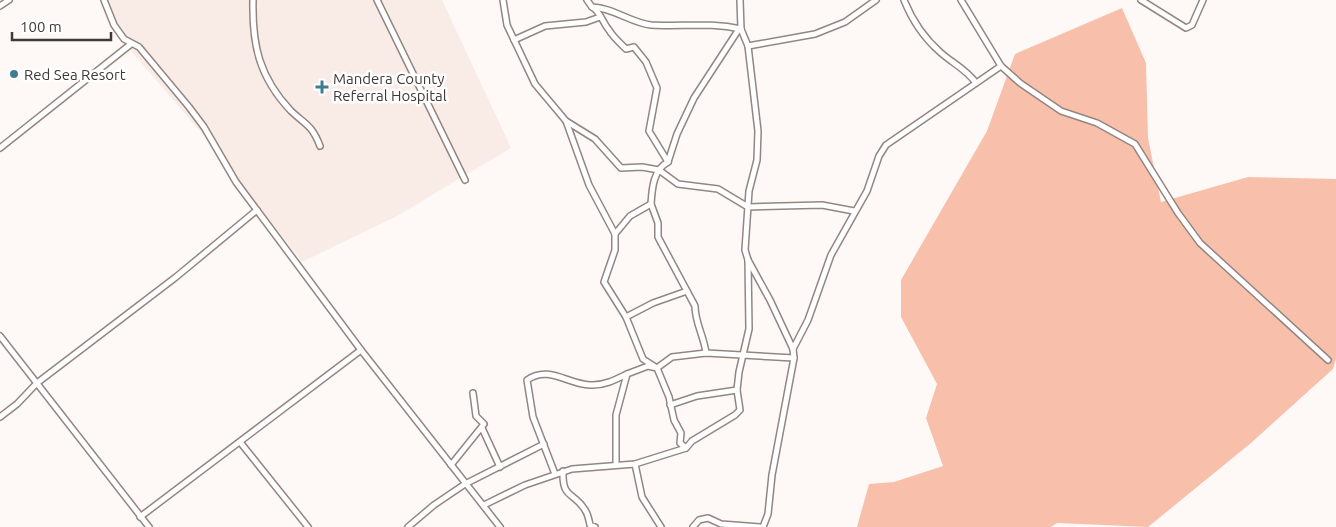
<svg xmlns="http://www.w3.org/2000/svg" width="1336" height="527" viewBox="0 0 1336 527" font-family="Ubuntu,sans-serif">
  <style>
    .built { fill: #f9ece7 }
    .green { fill: #f8c0ab }
    .lines { fill: none; stroke-linecap: round; stroke-linejoin: round }
    .minor-casing { stroke: #928682; stroke-width: 8 }
    .minor { stroke: #fff; stroke-width: 5 }
    .poi-dot { fill: #3f7d92; stroke: #fff; stroke-width: 2 }
    .labels { text-anchor: middle; dominant-baseline: central; stroke-width: 5; stroke-linejoin: round; paint-order: stroke }
    .poi-label { font-size: 15px; fill: #3f3a38; stroke: #fff; text-anchor: start }
  </style>
  <rect width="100%" height="100%" fill="#fef9f7"/>
  <!-- built -->
  <path class="built" d="M105,0H442L511,148L397,216L302,262L204,136L119,37Z"/>
  <!-- green -->
  <path class="green" d="M1122,8L1146,63L1148,138L1161,202L1248,177L1336,179V359L1333,369L1251,443L1148,527L1057,523L1051,527H857L869,484L894,482L943,466L926,418L937,384L901,317V280L987,131L1015,54Z"/>
  <g class="lines">
    <!-- minor casing -->
    <g class="minor-casing">
      <g id="minor">
        <path d="M104,0L114,25L124,39L139,47L189,107L204,127L236,182L361,350L500,527"/>
        <path d="M253,0C252,45 259,77 291,111C306,125 312,125 320,146"/>
        <path d="M377,0L465,180"/>
        <path d="M503,0L507,25L535,84L566,121L595,139L621,168L642,167L659,170L678,184L718,189L748,207L822,205L854,211"/>
        <path d="M587,0L592,7C614,8 631,23 651,25C682,27 709,22 741,29"/>
        <path d="M740,0L741,29L748,46L758,131L757,160L749,191L745,250L748,260L770,300L793,349L794,358L772,475L768,514L763,527"/>
        <path d="M904,0C912,20 923,37 940,52C952,63 966,69 976,83"/>
        <path d="M961,0L1001,66L1020,83L1061,111L1097,123L1135,144L1178,213L1200,243L1328,360"/>
        <path d="M1141,0L1186,28L1192,25L1203,0"/>
        <path d="M0,6L9,0"/>
        <path d="M592,7C600,11 603,23 609,30C613,37 620,43 626,49L634,47L646,62L657,88L649,131L668,162"/>
        <path d="M514,40L545,26L586,22L600,17"/>
        <path d="M748,46L815,34L845,22L876,0"/>
        <path d="M566,121L589,185L615,234"/>
        <path d="M0,148L131,44"/>
        <path d="M651,204L658,223V237L695,306C695,323 704,336 706,353"/>
        <path d="M626,317L653,303L687,291"/>
        <path d="M0,336L149,527"/>
        <path d="M793,349L808,320L831,255L867,191L879,156L886,145L1001,66"/>
        <path d="M670,405L697,396L737,390"/>
        <path d="M0,417L17,404L37,383L176,277L257,210"/>
        <path d="M482,428L500,467"/>
        <path d="M240,442L308,527"/>
        <path d="M686,448L680,443L681,433L674,420L669,397L662,380L657,368L643,359L626,317L604,282L615,250V234L630,216L651,204C652,189 653,170 668,162L677,134L694,98L739,29"/>
        <path d="M616,464V415L627,374L648,366L657,368L672,357L706,353L794,358"/>
        <path d="M635,464L642,497L661,527"/>
        <path d="M451,465L484,424L476,416L473,393"/>
        <path d="M563,471C562,500 574,491 585,510C588,514 589,520 590,525L595,527"/>
        <path d="M555,474L533,417L527,380C549,365 567,384 590,385C603,386 615,380 627,374"/>
        <path d="M484,505L525,485L572,469L635,464L686,448L692,441L735,415L740,410L737,390L739,372L749,329L748,260"/>
        <path d="M140,517L361,350"/>
        <path d="M408,527L434,505L465,484L544,444"/>
        <path d="M693,527L699,520L708,518L721,524L760,527"/>
      </g>
    </g>
    <!-- minor -->
    <use href="#minor" class="minor"/>
  </g>
  <!-- markers -->
  <g class="poi-dot">
    <circle cx="14" cy="74" r="5"/>
    <path d="M319.5 79.5h5v5h5v5h-5v5h-5v-5h-5v-5h5z"/>
  </g>
  <g class="labels">
    <!-- poi labels -->
    <g class="poi-label">
      <text x="24" y="74">Red Sea Resort</text>
      <text x="333" y="78">Mandera County<tspan x="333" dy="17">Referral Hospital</tspan></text>
    </g>
  </g>
  <!-- scale -->
  <path d="M12 32v8h99v-8" fill="none" stroke="#3f3a38" stroke-width="2.5"/>
  <text x="20" y="32" font-size="15" fill="#3f3a38" stroke="#ffffff" stroke-width="4" paint-order="stroke">100 m</text>
</svg>
